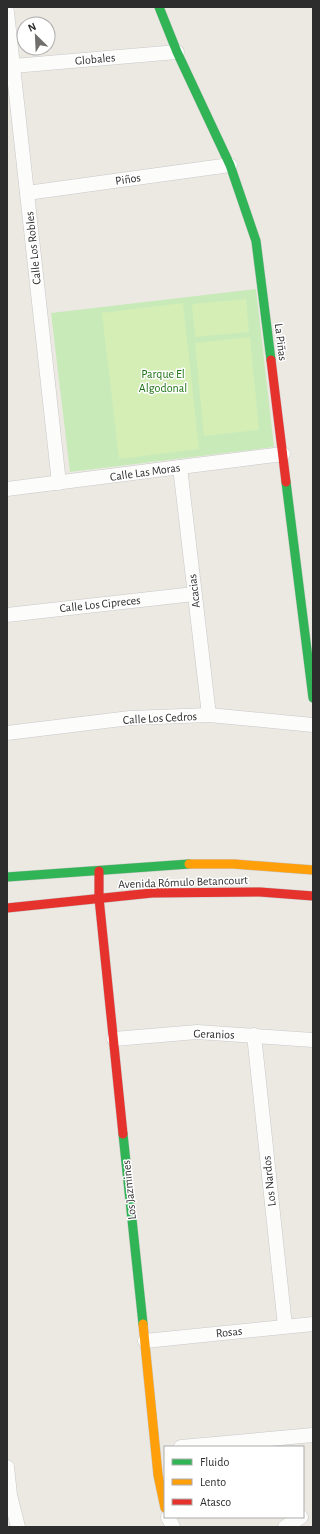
<svg xmlns="http://www.w3.org/2000/svg" width="320" height="1534" viewBox="0 0 320 1534" font-family="'Alegreya Sans',sans-serif">
  <style>
    .green { fill: #c8eab9 }
    .pitch { fill: #d4eeb6 }
    .lines { fill: none; stroke-linecap: round; stroke-linejoin: round }
    .street-casing { stroke: #c9c8c8; stroke-width: 15 }
    .fast-casing { stroke: #c9c8c8; stroke-width: 10 }
    .slow-casing { stroke: #c9c8c8; stroke-width: 10 }
    .jam-casing { stroke: #c9c8c8; stroke-width: 10 }
    .street { stroke: #fcfcfb; stroke-width: 14 }
    .fast { stroke: #30b455; stroke-width: 9 }
    .slow { stroke: #ff9f0a; stroke-width: 9 }
    .jam { stroke: #e5322d; stroke-width: 9 }
    .labels { text-anchor: middle; dominant-baseline: central; stroke-width: 3; stroke-linejoin: round; paint-order: stroke }
    .street-label { font-size: 12px; fill: #2d2d2d; stroke: #fff }
    .park-label { font-size: 12px; fill: #1d7413; stroke: #fff }
  </style>
  <rect width="100%" height="100%" fill="#ece9e3"/>
  <!-- green -->
  <path class="green" d="M256,289L274,447L70,472L51,313Z"/>
  <!-- pitch -->
  <g class="pitch">
    <path d="M246,299L249,332L195,337L192,304Z"/>
    <path d="M183,303L199,449L119,459L102,313Z"/>
    <path d="M250,337L259,430L204,436L195,343Z"/>
  </g>
  <g class="lines">
    <!-- street casing -->
    <g class="street-casing">
      <g id="street">
        <path d="M7,12L59,483"/>
        <path d="M13,66L177,52"/>
        <path d="M27,193L230,165"/>
        <path d="M180,467L209,715"/>
        <path d="M7,489L283,454"/>
        <path d="M7,615L194,594"/>
        <path d="M7,733L130,718L209,715L313,725"/>
        <path d="M254,1035L285,1326"/>
        <path d="M114,1039L197,1032L313,1040"/>
        <path d="M145,1341L313,1324"/>
        <path d="M181,1447L313,1435"/>
        <path d="M7,1467L10,1495L18,1527"/>
        <path d="M168,1517L173,1527"/>
        <path d="M285,1527L301,1517"/>
      </g>
    </g>
    <!-- fast casing -->
    <g class="fast-casing">
      <g id="fast">
        <path d="M159,7L177,52L230,165L256,241L271,360"/>
        <path d="M286,482L313,698"/>
        <path d="M7,877L189,864"/>
        <path d="M123,1134L143,1324"/>
      </g>
    </g>
    <!-- slow casing -->
    <g class="slow-casing">
      <g id="slow">
        <path d="M189,864H234L313,870"/>
        <path d="M143,1324L158,1475L165,1508"/>
      </g>
    </g>
    <!-- jam casing -->
    <g class="jam-casing">
      <g id="jam">
        <path d="M271,360L286,482"/>
        <path d="M99,871V898L123,1134"/>
        <path d="M7,908L152,893L260,892L313,896"/>
      </g>
    </g>
    <!-- street -->
    <use href="#street" class="street"/>
    <!-- fast -->
    <use href="#fast" class="fast"/>
    <!-- slow -->
    <use href="#slow" class="slow"/>
    <!-- jam -->
    <use href="#jam" class="jam"/>
  </g>
  <g class="labels">
    <!-- street labels -->
    <g class="street-label">
      <text transform="translate(95 59) rotate(-5)">Globales</text>
      <text transform="translate(128 179) rotate(-8)">Piños</text>
      <text transform="translate(33 248) rotate(-96)">Calle Los Robles</text>
      <text transform="translate(281 342) rotate(83)">La Piñas</text>
      <text transform="translate(145 472) rotate(-8)">Calle Las Moras</text>
      <text transform="translate(194 591) rotate(-97)">Acacias</text>
      <text transform="translate(100 604) rotate(-6)">Calle Los Cipreces</text>
      <text transform="translate(160 718) rotate(-3)">Calle Los Cedros</text>
      <text transform="translate(183 882) rotate(-2)">Avenida Rómulo Betancourt</text>
      <text transform="translate(214 1034) rotate(2)">Geranios</text>
      <text transform="translate(269 1181) rotate(-96)">Los Nardos</text>
      <text transform="translate(129 1190) rotate(-96)">Los Jazmines</text>
      <text transform="translate(229 1332) rotate(-6)">Rosas</text>
    </g>
    <!-- park labels -->
    <g class="park-label">
      <text x="163" y="374">Parque El<tspan x="163" dy="14">Algodonal</tspan></text>
    </g>
  </g>
  <!-- border -->
  <rect width="320" height="1534" fill="none" stroke="#2d2d2d" stroke-width="16"/>
  <!-- legend -->
  <rect x="164" y="1446" width="140" height="72" fill="#ffffff" stroke="#ababab"/>
  <rect x="172" y="1459" width="20" height="6" fill="#30b455" stroke="#ababab"/>
  <text x="200" y="1466" font-size="12" fill="#2d2d2d">Fluido</text>
  <rect x="172" y="1479" width="20" height="6" fill="#ff9f0a" stroke="#ababab"/>
  <text x="200" y="1486" font-size="12" fill="#2d2d2d">Lento</text>
  <rect x="172" y="1499" width="20" height="6" fill="#e5322d" stroke="#ababab"/>
  <text x="200" y="1506" font-size="12" fill="#2d2d2d">Atasco</text>
  <!-- north arrow -->
  <g transform="translate(36 36) rotate(336)"><circle r="19" fill="#ffffff" stroke="#ababab"/>
  <path d="M0-3L7 15L0 10L-7 15Z" fill="#706f6d"/>
  <text y="-6" font-size="11" font-weight="bold" text-anchor="middle" fill="#2d2d2d">N</text>
  </g>
</svg>
